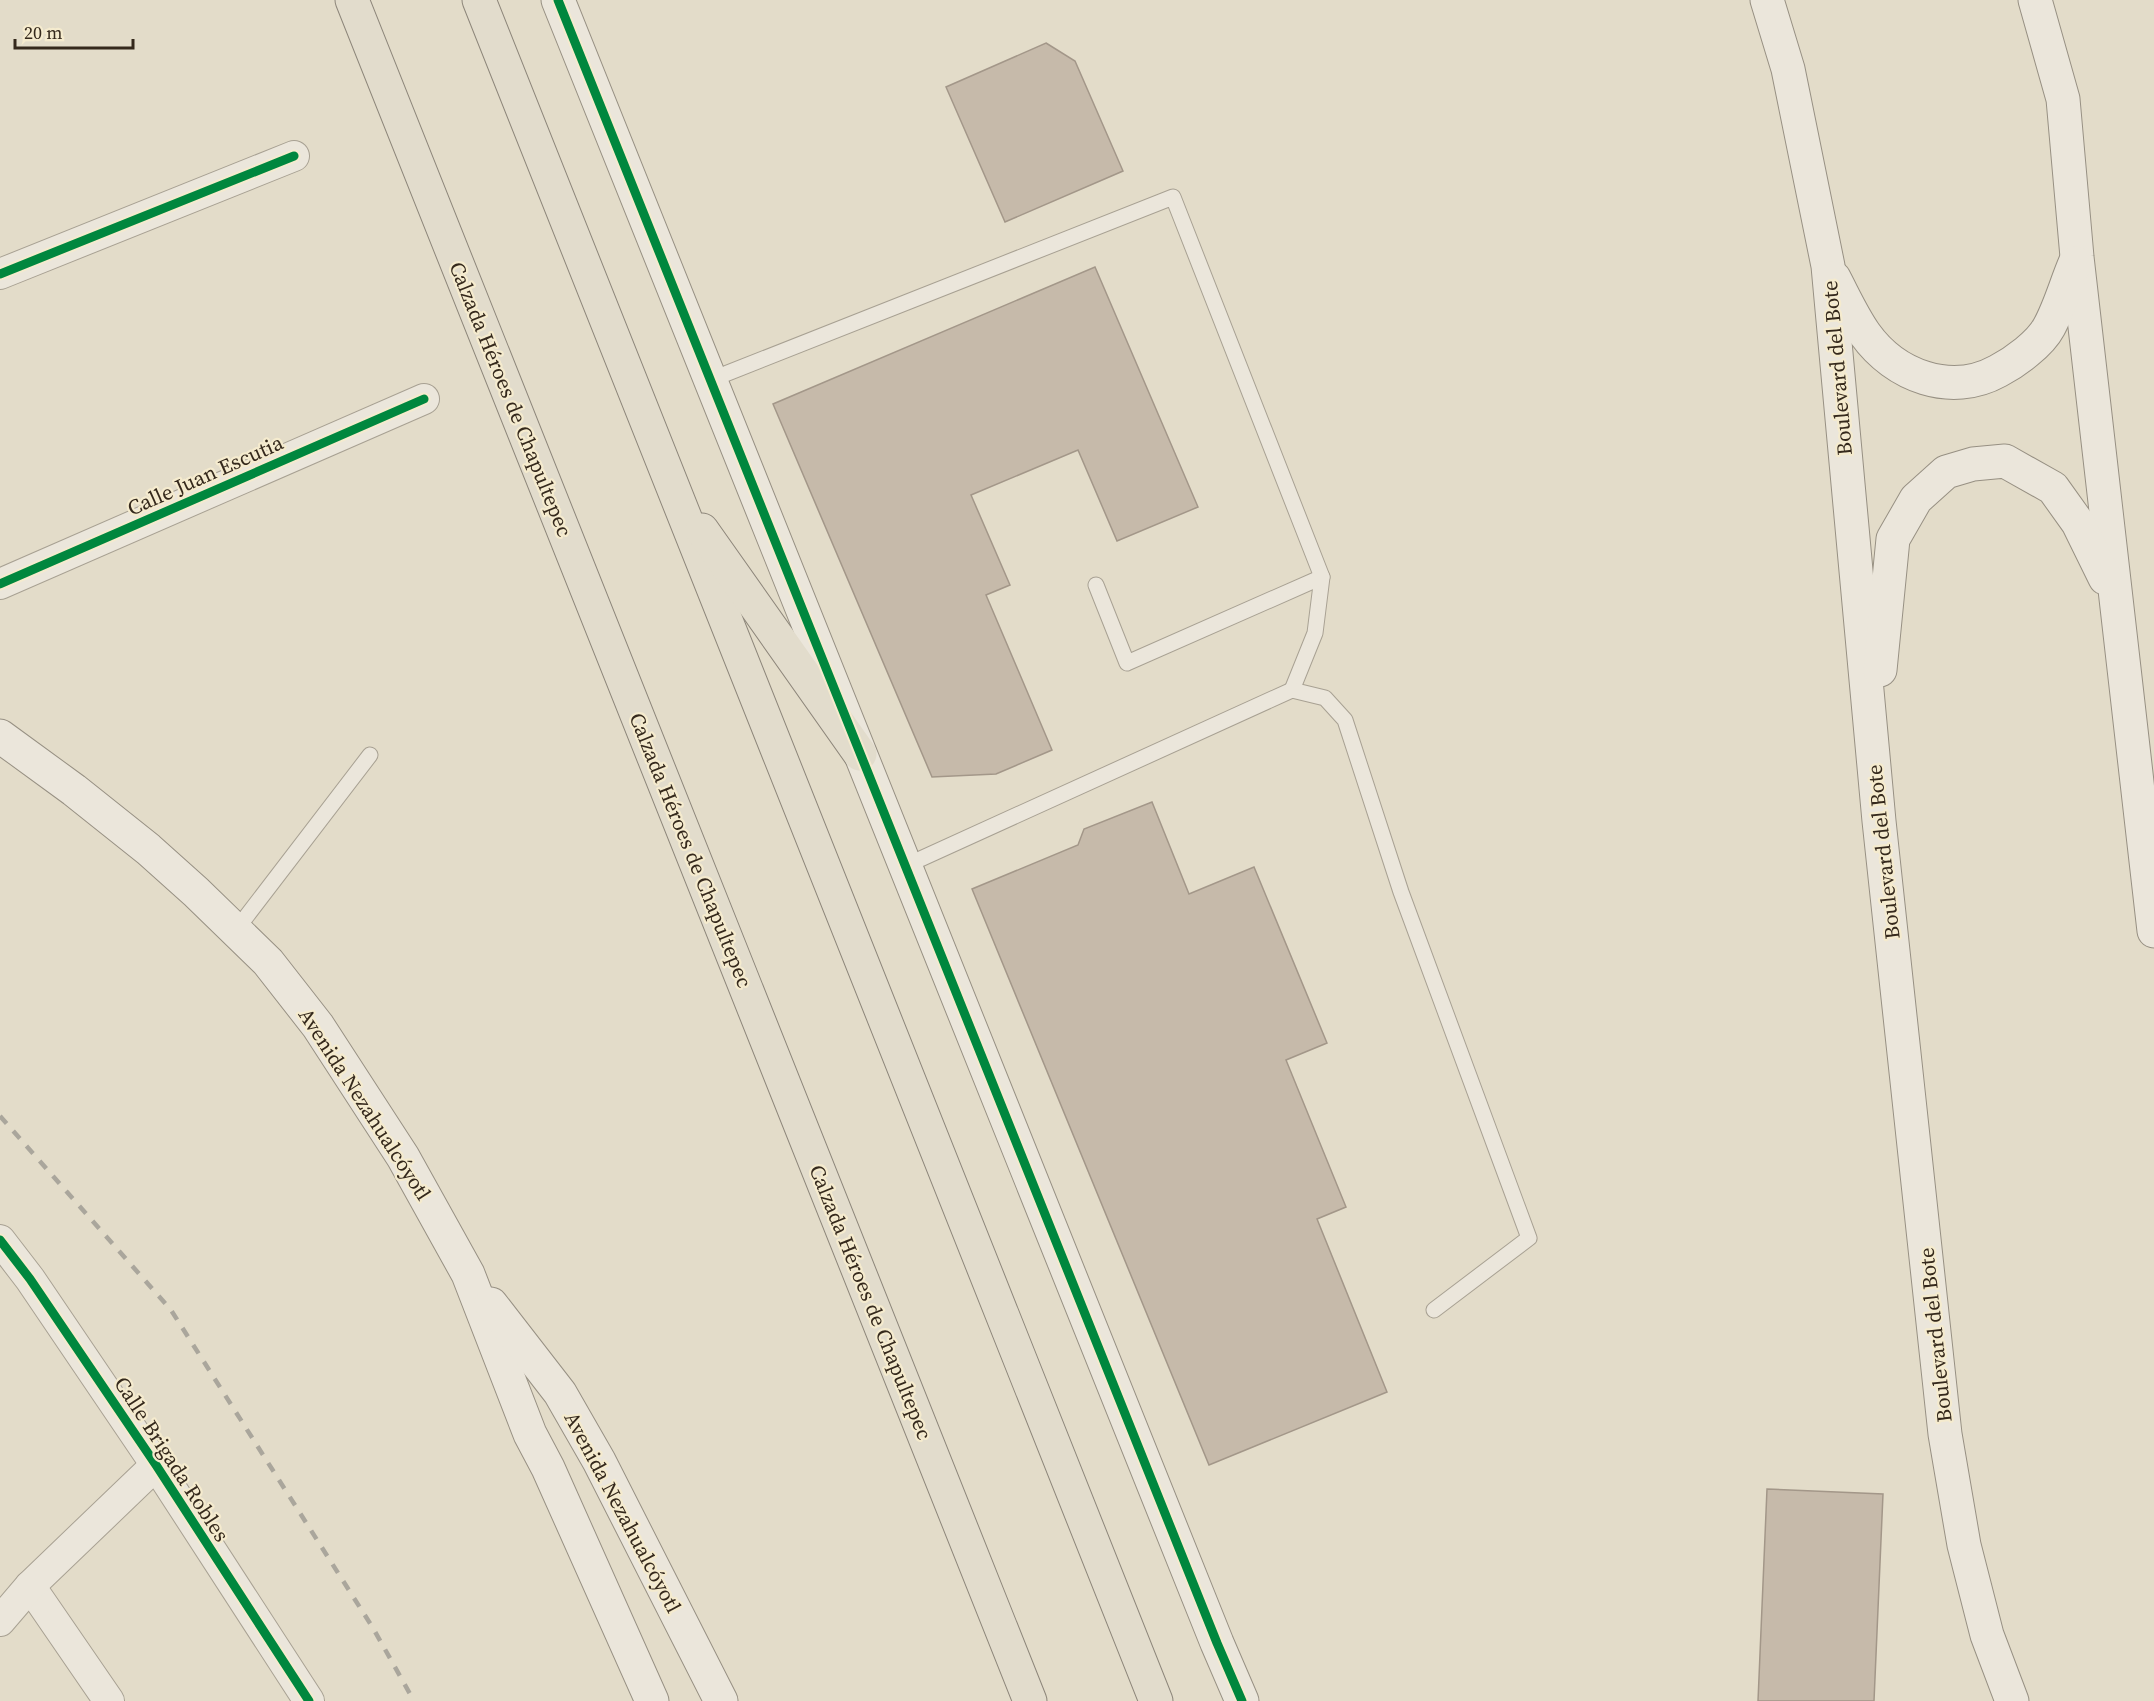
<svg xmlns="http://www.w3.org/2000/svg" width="2154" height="1701" viewBox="0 0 2154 1701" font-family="'Source Serif 4',serif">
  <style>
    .building { fill: #c6baaa; stroke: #a39789; stroke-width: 1.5 }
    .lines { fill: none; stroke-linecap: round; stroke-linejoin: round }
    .lane-casing { stroke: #a8a193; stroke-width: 17 }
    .street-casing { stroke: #a8a193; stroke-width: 32 }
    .secondary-casing { stroke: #979083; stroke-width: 35 }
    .primary-casing { stroke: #8d867a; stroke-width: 35 }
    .lane { stroke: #ebe6db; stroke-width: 15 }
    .street { stroke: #ebe6db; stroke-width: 30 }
    .secondary { stroke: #ebe6db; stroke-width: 33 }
    .primary { stroke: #e2dccc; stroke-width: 33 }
    .rail { stroke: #aaa69c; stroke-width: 4.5; stroke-dasharray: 10 10; stroke-linecap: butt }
    .cycleway-casing { stroke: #f5ebce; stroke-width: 13 }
    .cycleway { stroke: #00873e; stroke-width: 9 }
    .labels { text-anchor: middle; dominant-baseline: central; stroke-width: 4.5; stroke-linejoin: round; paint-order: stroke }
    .street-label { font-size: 21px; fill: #35291c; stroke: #f5ebce }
  </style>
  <rect width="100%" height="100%" fill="#e3dcc9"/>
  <!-- building -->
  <g class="building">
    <path d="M1046,43L1075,61L1123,171L1005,222L946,87Z"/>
    <path d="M1095,267L1198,507L1117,541L1078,450L971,495L1010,585L986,595L1052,750L996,774L932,777L773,404Z"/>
    <path d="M1152,802L1189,894L1254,867L1327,1043L1286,1060L1346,1207L1317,1219L1387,1392L1209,1465L972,889L1078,845L1084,829Z"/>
    <path d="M1767,1489L1883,1494L1874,1701H1758Z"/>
  </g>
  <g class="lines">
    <!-- lane casing -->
    <g class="lane-casing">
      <g id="lane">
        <path d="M710,380L1173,197L1322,577L1315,633L1292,690"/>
        <path d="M1096,585L1127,663L1322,577"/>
        <path d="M905,866L1292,690L1325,698L1345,720L1401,892L1529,1238L1434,1310"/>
        <path d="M236,930L370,755"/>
      </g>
    </g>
    <!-- street casing -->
    <g class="street-casing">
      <g id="street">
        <path d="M0,274L294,156"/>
        <path d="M0,584L424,399"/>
        <path d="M0,1240L30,1279L156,1465L309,1701"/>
        <path d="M30,1586L109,1701"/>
        <path d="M0,1621L30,1586L156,1465"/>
      </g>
    </g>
    <!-- secondary casing -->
    <g class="secondary-casing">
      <g id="secondary">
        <path d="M558,0L1217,1643L1242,1701"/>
        <path d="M1767,0L1788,69L1828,266L1879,821L1945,1434L1964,1545L1987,1635L2012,1701"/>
        <path d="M2035,0L2063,99L2077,257L2154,931"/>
        <path d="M1834,278C1844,297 1853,317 1865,334C1895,376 1951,397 1998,371C2015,362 2040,344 2049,327C2060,307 2066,284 2075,263"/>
        <path d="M1880,670L1893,539L1916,499L1946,472L1973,464L2005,461L2053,488L2078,523L2105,578"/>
        <path d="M0,736L74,790L148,849L196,892L268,962L318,1026L403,1157L468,1274L530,1434L548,1468L652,1701"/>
        <path d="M491,1304L560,1393L599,1461L721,1701"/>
      </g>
    </g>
    <!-- primary casing -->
    <g class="primary-casing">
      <g id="primary">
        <path d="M352,0L1030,1701"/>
        <path d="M479,0L1156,1701"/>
        <path d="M702,530L860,754"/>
      </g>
    </g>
    <!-- lane -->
    <use href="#lane" class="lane"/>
    <!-- street -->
    <use href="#street" class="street"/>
    <!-- secondary -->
    <use href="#secondary" class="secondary"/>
    <!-- primary -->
    <use href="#primary" class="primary"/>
    <!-- rail -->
    <path class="rail" d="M0,1116L171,1310L373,1628L414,1701"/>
    <!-- cycleway casing -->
    <g class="cycleway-casing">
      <g id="cycleway">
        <path d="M558,0L1217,1643L1242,1701"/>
        <path d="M0,274L294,156"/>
        <path d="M0,584L424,399"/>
        <path d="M0,1240L30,1279L156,1465L309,1701"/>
      </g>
    </g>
    <!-- cycleway -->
    <use href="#cycleway" class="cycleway"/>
  </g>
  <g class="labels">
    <!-- street labels -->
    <g class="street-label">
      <text transform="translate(1837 368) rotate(-95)">Boulevard del Bote</text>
      <text transform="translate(511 399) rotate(68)">Calzada Héroes de Chapultepec</text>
      <text transform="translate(205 475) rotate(-24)">Calle Juan Escutia</text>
      <text transform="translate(691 850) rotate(68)">Calzada Héroes de Chapultepec</text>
      <text transform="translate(1883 852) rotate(-96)">Boulevard del Bote</text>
      <text transform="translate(365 1104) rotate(57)">Avenida Nezahualcóyotl</text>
      <text transform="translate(871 1302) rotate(68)">Calzada Héroes de Chapultepec</text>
      <text transform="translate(1935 1335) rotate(-96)">Boulevard del Bote</text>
      <text transform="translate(172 1459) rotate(57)">Calle Brigada Robles</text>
      <text transform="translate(623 1512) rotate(62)">Avenida Nezahualcóyotl</text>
    </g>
  </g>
  <!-- scale -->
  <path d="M15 39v9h118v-9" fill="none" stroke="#35291c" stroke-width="3"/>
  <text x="24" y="39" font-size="18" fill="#35291c" stroke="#f5ebce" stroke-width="4.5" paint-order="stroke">20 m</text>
</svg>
